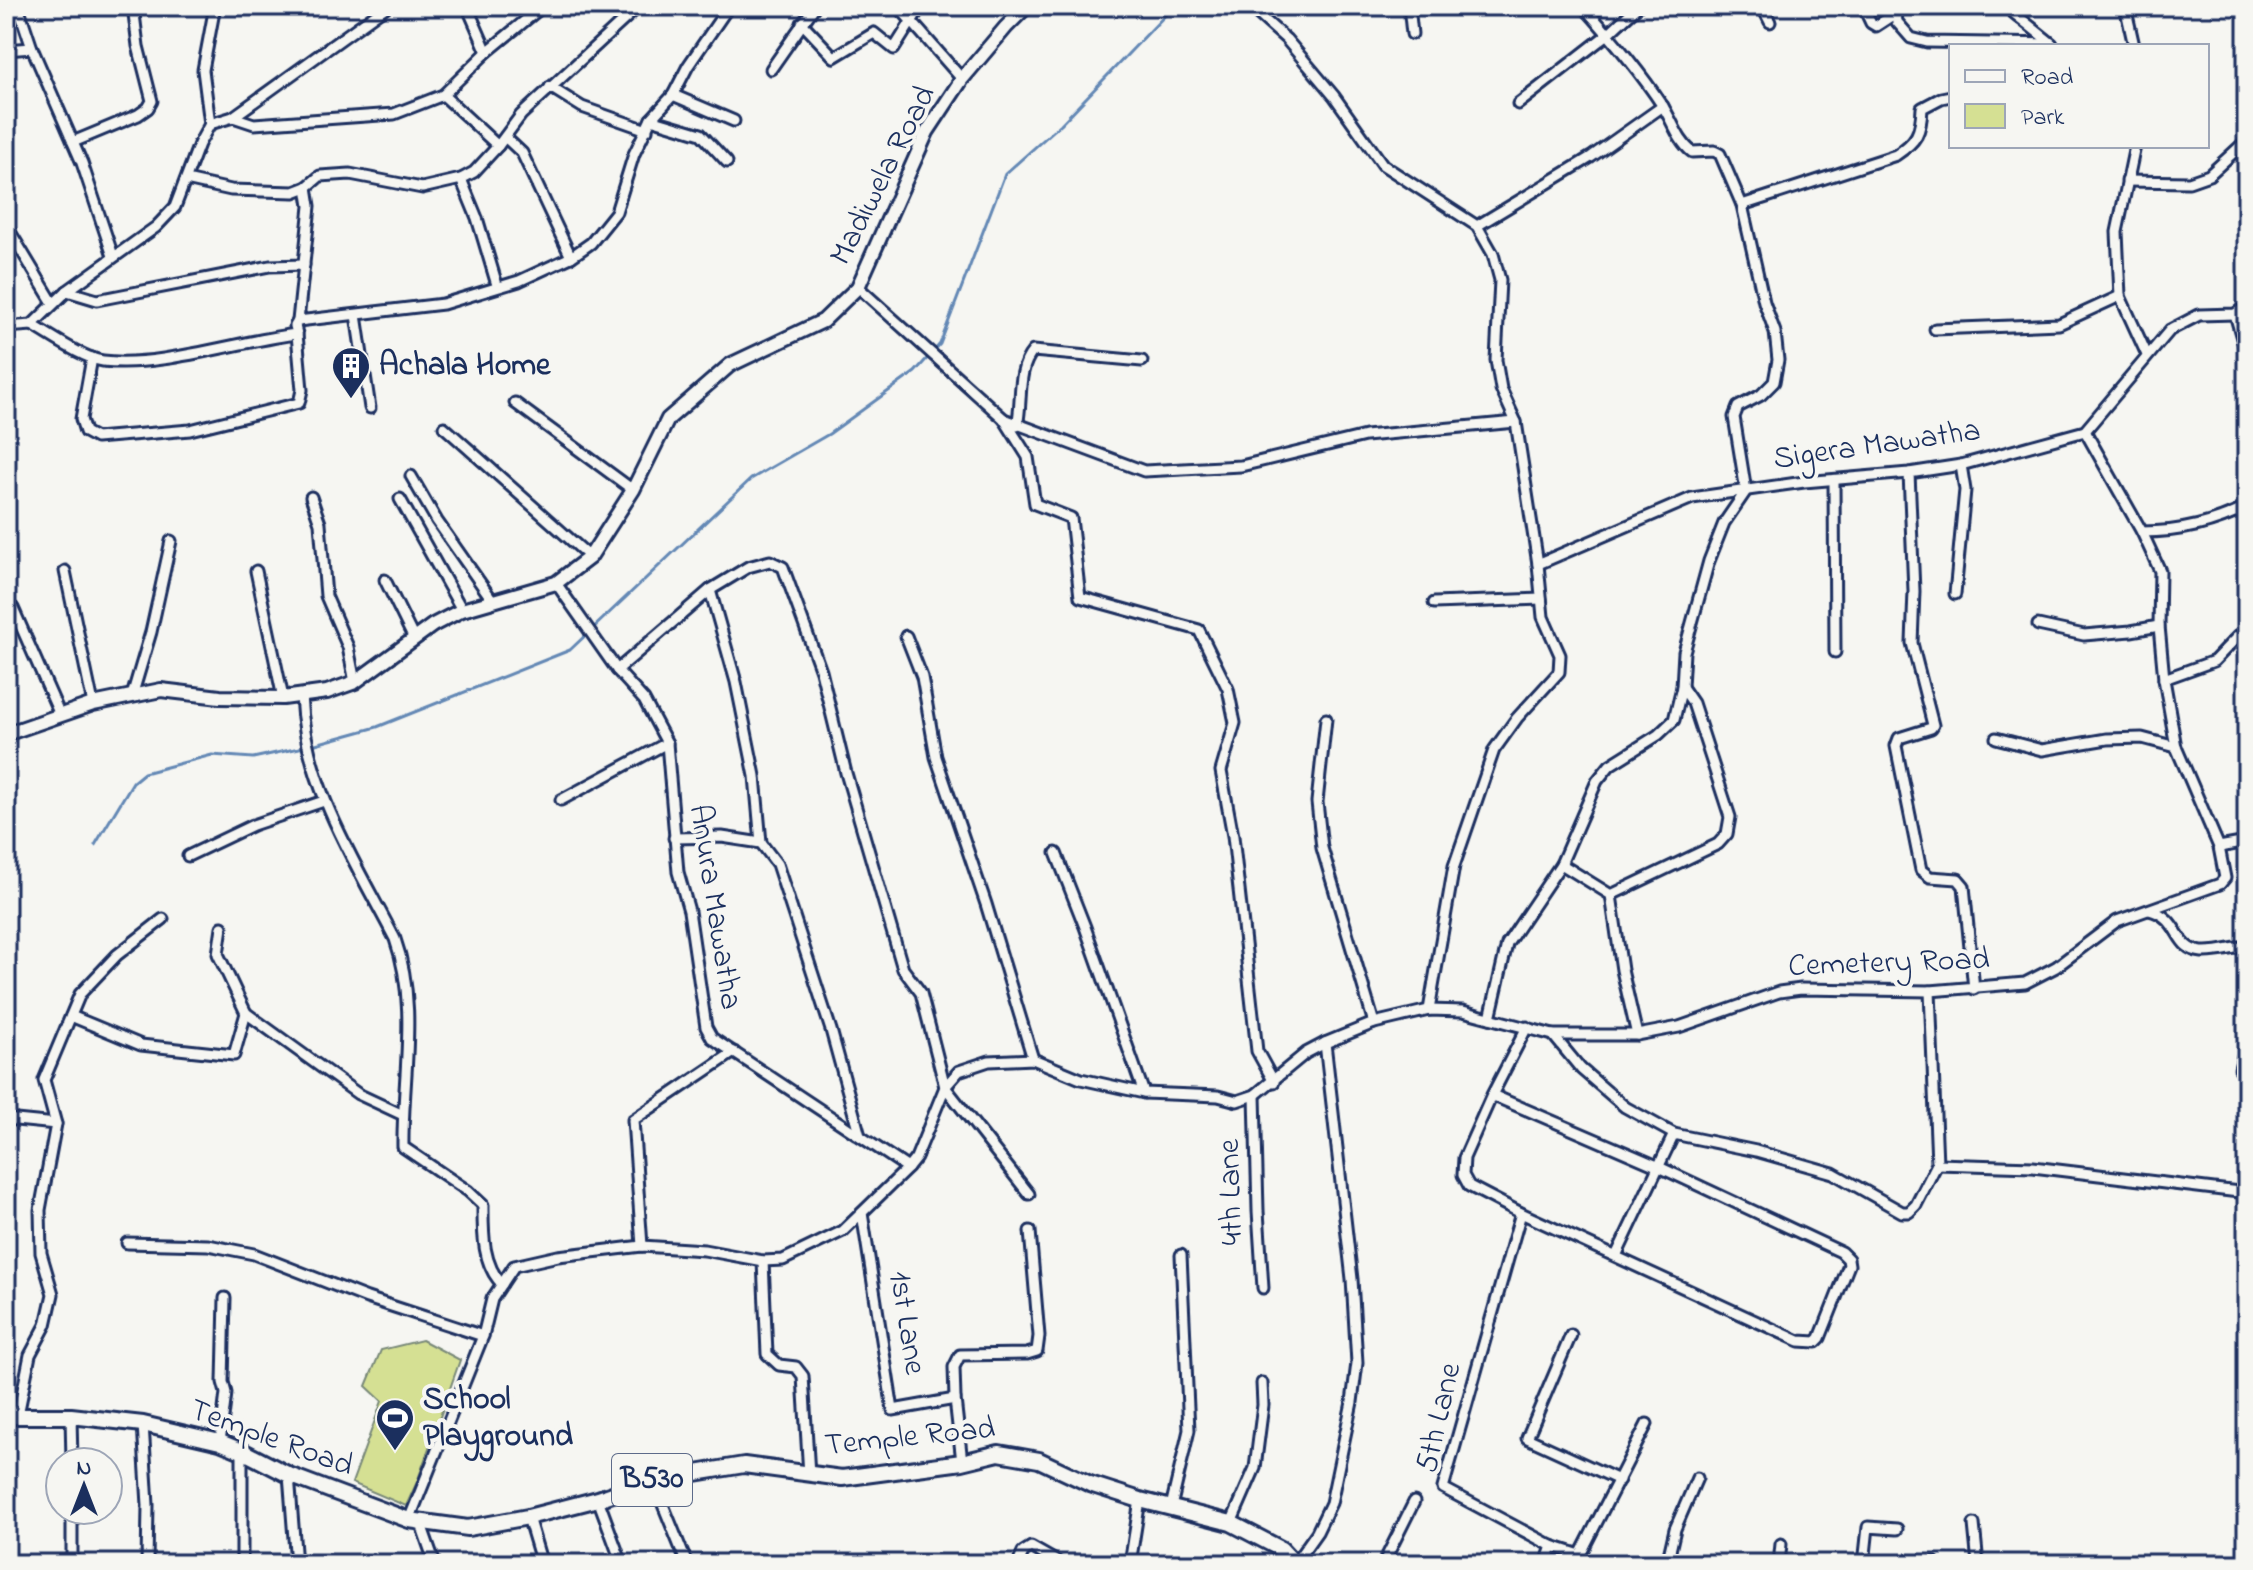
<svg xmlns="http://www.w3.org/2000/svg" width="2253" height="1570" viewBox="0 0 2253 1570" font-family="'Indie Flower',sans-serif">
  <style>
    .green { fill: #d5e093; stroke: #788878; stroke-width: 2 }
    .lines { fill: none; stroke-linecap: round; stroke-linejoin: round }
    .stream { stroke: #6488b5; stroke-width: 3 }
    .street-casing { stroke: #1b2f5e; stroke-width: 15 }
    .secondary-casing { stroke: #1b2f5e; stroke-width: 18 }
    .primary-casing { stroke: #1b2f5e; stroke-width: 20 }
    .street { stroke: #f6f6f2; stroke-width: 9 }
    .secondary { stroke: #f6f6f2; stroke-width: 12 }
    .primary { stroke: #f6f6f2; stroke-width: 14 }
    .labels { text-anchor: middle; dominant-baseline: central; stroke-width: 8; stroke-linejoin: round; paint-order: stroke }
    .shield { fill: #f6f6f2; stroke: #5d6b8a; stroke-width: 2 }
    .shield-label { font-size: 30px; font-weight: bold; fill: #1b2f5e }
    .street-label { font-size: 32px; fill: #1b2f5e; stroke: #f6f6f2 }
    .poi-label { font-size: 32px; font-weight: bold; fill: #1b2f5e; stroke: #f6f6f2; text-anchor: start }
  </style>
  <rect width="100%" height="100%" fill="#f6f6f2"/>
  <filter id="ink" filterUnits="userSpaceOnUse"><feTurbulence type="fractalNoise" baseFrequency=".0125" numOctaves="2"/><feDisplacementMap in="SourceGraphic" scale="16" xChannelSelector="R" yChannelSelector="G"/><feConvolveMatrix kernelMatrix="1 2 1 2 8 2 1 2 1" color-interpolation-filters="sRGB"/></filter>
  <g filter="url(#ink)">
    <!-- green -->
    <path class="green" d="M422,1340L460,1360L417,1482L406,1506L352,1483L382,1401L366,1386L381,1350Z"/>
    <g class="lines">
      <!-- stream -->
      <g class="stream">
        <path d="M312,745L377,727L570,650L751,479L829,434L915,372L940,344L1005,174L1061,124L1174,6"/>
        <path d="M95,845L133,782L144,773L212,755L253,758L304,747"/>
      </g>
      <!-- street casing -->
      <g class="street-casing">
        <g id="street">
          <path d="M18,6L32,48L82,163L113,256"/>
          <path d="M467,6L487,52"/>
          <path d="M898,6L962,79"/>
          <path d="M1249,6L1286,39L1334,96L1383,165L1477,226L1493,254L1500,280L1496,360L1501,389L1516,422L1538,564L1543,617L1560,655L1559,672L1517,718L1494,750L1454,866L1429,1010"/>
          <path d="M1409,6L1412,34"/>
          <path d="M1762,6L1770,22"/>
          <path d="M1863,6L1871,23L1876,26L1896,13"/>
          <path d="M1904,6L1896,13L1897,22L1911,38L1927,42L2052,44"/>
          <path d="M2005,6L2051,43"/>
          <path d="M2125,6L2134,46"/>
          <path d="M802,23L834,57L874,33L894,49L921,6"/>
          <path d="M6,50L32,48"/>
          <path d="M771,69L815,6"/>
          <path d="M550,87L582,107L647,130"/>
          <path d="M443,95L498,146"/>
          <path d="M673,95L734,121"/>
          <path d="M1518,104L1608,34L1638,6"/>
          <path d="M233,117L254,124L394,114L443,95L487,52L543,6"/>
          <path d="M651,119L701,134L727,162"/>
          <path d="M210,124L203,70L215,6"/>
          <path d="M505,137L522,153L571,257"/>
          <path d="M73,142L138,115L148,108L152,101L138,46L133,6"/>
          <path d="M2135,146L2117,232L2120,296L2147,355"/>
          <path d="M461,179L477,218L497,285"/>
          <path d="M186,180L231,190L294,192L307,187L320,176L350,174L422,188L461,179L474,172L498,146L521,115L639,6"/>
          <path d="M2127,181L2189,182L2209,175L2247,140"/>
          <path d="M1742,205L1896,155C1917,141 1921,133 1922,108L1941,98L1951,96"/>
          <path d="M6,225L53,303"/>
          <path d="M1477,226L1591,157L1663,106"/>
          <path d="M858,287L1004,419L1144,471L1241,466L1365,436L1516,422"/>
          <path d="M67,291L97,300L270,266L304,265"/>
          <path d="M2235,314L2247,356"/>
          <path d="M356,315L370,408"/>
          <path d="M298,321L310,206L307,187"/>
          <path d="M32,325C50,335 82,358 103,361C160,368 238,341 297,334L295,326L298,321L443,304L519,281L571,257L591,243L616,212L634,154L651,119L673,95L688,66L729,6"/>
          <path d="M6,327L32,325L67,291L156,227L175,207L199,144L210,124L233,117L387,6"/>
          <path d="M1935,329L2059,324L2120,296"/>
          <path d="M92,358L81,419L85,432L96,438L190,430L299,403L302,390L297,334"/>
          <path d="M515,403L633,490"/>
          <path d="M1004,419L1028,457L1035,504L1071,518L1080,597L1199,630L1228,689L1235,723L1221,771L1233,836L1257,1051L1274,1082"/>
          <path d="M1017,426C1023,400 1016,371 1033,351L1142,361"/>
          <path d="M444,427L590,557"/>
          <path d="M2085,431L2142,532L2160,571L2159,626L2164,679L2176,747L2219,847"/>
          <path d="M1909,473L1914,591L1912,643L1933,725L1931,728L1899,738L1896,746L1921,870L1930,877L1958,879L1964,886L1974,989"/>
          <path d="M411,476L437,521L493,601"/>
          <path d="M1834,480L1835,652"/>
          <path d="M311,497L320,523L326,596L348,647L355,682"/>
          <path d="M400,499L462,610"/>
          <path d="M2142,532C2179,532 2214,524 2247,507"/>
          <path d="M1538,564L1692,498L1804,482L1909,473L1961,465L2085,431L2170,330L2199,315L2235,314L2247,306"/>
          <path d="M65,571L93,704"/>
          <path d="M256,571L283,698"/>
          <path d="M385,580L414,639"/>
          <path d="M556,583L617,670L644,700L667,743L678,872L689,911L706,1027L712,1038L908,1168"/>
          <path d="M710,590L748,567L770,561L783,567L821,671L846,773L903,969L921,993L945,1087L1029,1194"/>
          <path d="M1955,594L1965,490L1961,465"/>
          <path d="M1434,603L1541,599"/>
          <path d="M13,608L60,715"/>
          <path d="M2038,625L2084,635L2131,631L2159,626"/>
          <path d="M906,636L922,677L936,757L986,904L1033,1059"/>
          <path d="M617,670L710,590L736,682L755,776L761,843L777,864L831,1030L860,1136"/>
          <path d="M2164,679L2214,661L2238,636L2247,635"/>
          <path d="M132,696L151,632L171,541"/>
          <path d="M301,696C305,785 355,862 395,939C419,1006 402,1078 403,1147L468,1191L483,1205C483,1232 482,1264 502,1284"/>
          <path d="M1326,719L1317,802L1322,848L1374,1023"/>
          <path d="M1996,738L2042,750L2107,739L2142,738L2176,747"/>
          <path d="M561,800L667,743"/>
          <path d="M674,838L722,837L761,843"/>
          <path d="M1056,853L1085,927L1144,1093"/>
          <path d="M188,856L253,825L324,801"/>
          <path d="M1561,864L1611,895L1622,970L1637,1035"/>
          <path d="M1611,895L1718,844L1727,834L1730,817L1693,703L1682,687"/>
          <path d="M2149,910C2182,918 2173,949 2202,952C2216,953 2233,948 2247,946"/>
          <path d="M246,1013L358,1094L403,1115"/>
          <path d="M71,1016L141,1045L234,1055L246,1013L218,954L222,927"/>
          <path d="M1490,1018L1507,944L1561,864L1597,781L1610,765L1658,735L1674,720L1682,687L1684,652L1709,561L1724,523L1746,491L1734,417L1738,407L1761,395L1774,382L1778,360L1775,332L1764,302L1742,205L1720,154L1714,151L1692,152C1677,140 1673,121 1662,105C1639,70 1611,37 1583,6"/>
          <path d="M1553,1035L1581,1069L1625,1107L1674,1134L1756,1151L1833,1173L1902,1212H1909L1916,1205L1937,1164L1930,991"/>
          <path d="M2240,1069L2247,1039"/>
          <path d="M1255,1095L1258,1211L1263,1288"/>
          <path d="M1492,1095L1657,1166L1841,1252L1848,1259L1849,1265L1820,1338L1816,1342L1799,1341L1521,1213L1469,1186L1463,1175L1464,1158L1492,1095L1527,1027"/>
          <path d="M6,1119L56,1124"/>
          <path d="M1937,1164L2033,1167L2247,1193"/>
          <path d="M862,1213L893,1410L955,1399L962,1462"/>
          <path d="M1521,1213L1443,1488L1552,1546L1580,1555L1647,1424"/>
          <path d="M127,1243L208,1245L254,1254L367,1298L483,1336"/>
          <path d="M642,1246L633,1120L734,1052"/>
          <path d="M1616,1256L1674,1134"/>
          <path d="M763,1261L767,1354L779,1365L796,1367L803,1376L809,1475"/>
          <path d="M1571,1335L1527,1438L1619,1480"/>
          <path d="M955,1399L954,1367L960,1355L1027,1354L1037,1351L1039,1336L1030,1231"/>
          <path d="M18,1415L30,1355L46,1325L53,1294L41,1253L40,1210L56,1124L44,1080L80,994L117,955L163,919"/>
          <path d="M71,1416L72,1462"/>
          <path d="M143,1424L148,1505L147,1564"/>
          <path d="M220,1442L226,1393L223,1382L225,1298"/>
          <path d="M289,1475L296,1564"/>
          <path d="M653,1480L687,1564"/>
          <path d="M598,1499L622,1564"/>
          <path d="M1171,1507L1189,1430L1181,1255"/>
          <path d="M72,1510V1564"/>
          <path d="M528,1517L542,1564"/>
          <path d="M409,1520L483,1336L492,1299L514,1266L558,1256L642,1246L704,1250L763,1261L783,1260L843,1231L908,1168L916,1158L945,1087L959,1071L989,1061L1033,1059L1081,1079L1144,1093L1218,1096L1237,1101L1255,1095L1306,1053L1325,1043L1374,1023L1429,1010L1463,1011L1553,1035H1637L1679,1027L1779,992L1801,989L1930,991L2025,983L2056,967L2117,921L2220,884L2225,878L2219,847L2247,842"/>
          <path d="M1231,1523L1255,1468L1263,1405L1262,1383"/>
          <path d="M421,1524L435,1564"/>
          <path d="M1974,1524L1978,1564"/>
          <path d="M1295,1563L1317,1532L1331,1503L1352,1402L1357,1363L1352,1279L1325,1043"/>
          <path d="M242,1564V1451"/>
          <path d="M1018,1564L1023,1552L1031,1547L1061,1564"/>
          <path d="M1130,1564L1140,1500"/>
          <path d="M1383,1564L1414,1502"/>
          <path d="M1546,1564L1552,1546"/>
          <path d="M1667,1564L1675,1529L1697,1478"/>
          <path d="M1779,1564L1781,1544"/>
          <path d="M1864,1564L1868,1527L1897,1529"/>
          <path d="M1934,1564V1562"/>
        </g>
      </g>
      <!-- secondary casing -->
      <g class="secondary-casing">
        <path id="secondary" d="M6,734L93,704L161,690L220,697L283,698L327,692L355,682L433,625L462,610L556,583L590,557L633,490L668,419L730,365L823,321L858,287L927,132L962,79L1006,27L1027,6"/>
      </g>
      <!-- primary casing -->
      <g class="primary-casing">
        <path id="primary" d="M6,1416H71L143,1424L220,1442L242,1451L289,1475L409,1520L468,1528L528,1517L598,1499L653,1480L744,1465L842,1478L962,1462L999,1453L1039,1460L1090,1484L1140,1500L1231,1523L1281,1549L1295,1564"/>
      </g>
      <!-- street -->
      <use href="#street" class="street"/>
      <!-- secondary -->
      <use href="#secondary" class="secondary"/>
      <!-- primary -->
      <use href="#primary" class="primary"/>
    </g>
  </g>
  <!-- icons -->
  <defs>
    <g id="building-pin" transform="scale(2)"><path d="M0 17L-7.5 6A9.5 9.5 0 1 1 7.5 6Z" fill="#1b2f5e" stroke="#f6f6f2"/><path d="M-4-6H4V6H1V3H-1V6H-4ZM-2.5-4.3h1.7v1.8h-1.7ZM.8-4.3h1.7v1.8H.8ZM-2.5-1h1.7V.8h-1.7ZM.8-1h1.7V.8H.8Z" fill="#fff"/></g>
    <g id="stadium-pin" transform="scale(2)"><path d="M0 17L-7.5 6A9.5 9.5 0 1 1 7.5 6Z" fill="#1b2f5e" stroke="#f6f6f2"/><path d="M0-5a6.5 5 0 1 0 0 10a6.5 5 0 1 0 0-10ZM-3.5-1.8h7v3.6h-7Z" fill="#fff"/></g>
  </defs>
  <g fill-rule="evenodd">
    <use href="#building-pin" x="351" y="366"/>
    <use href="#stadium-pin" x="395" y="1418"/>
  </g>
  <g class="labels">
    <!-- shield labels -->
    <rect class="shield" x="612" y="1454" width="80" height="52" rx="6"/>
    <g class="shield-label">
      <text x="652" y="1480">B530</text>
    </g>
    <!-- street labels -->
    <g class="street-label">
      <text transform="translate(884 176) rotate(-63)">Madiwela Road</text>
      <text transform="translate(1877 446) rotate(-8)">Sigera Mawatha</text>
      <text transform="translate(714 907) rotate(81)">Anura Mawatha</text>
      <text transform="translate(1889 964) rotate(-2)">Cemetery Road</text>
      <text transform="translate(1232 1192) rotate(-92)">4th Lane</text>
      <text transform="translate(906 1323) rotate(81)">1st Lane</text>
      <text transform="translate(1440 1418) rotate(-77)">5th Lane</text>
      <text transform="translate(910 1438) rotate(-6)">Temple Road</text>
      <text transform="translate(271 1439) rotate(20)">Temple Road</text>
    </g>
    <!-- poi labels -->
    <g class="poi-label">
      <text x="379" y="366">Achala Home</text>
      <text x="423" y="1400">School<tspan x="423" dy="37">Playground</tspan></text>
    </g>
  </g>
  <!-- margin -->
  <rect width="2253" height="1570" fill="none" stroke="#f6f6f2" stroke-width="32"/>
  <rect x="16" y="16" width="2221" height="1538" fill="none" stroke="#1b2f5e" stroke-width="3" filter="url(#ink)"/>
  <!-- legend -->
  <rect x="1949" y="44" width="260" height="104" fill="#f6f6f2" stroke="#9ea6b7" stroke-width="2"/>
  <rect x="1965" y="70" width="40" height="12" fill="#f6f6f2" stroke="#9ea6b7" stroke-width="2"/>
  <text x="2021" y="84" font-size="24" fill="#1b2f5e">Road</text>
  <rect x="1965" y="104" width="40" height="24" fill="#d5e093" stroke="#9ea6b7" stroke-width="2"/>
  <text x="2021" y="124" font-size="24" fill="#1b2f5e">Park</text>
  <!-- north arrow -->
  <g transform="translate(84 1486)"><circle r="38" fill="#f6f6f2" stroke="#9ea6b7" stroke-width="2"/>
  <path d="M0-6L14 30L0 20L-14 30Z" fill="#1b2f5e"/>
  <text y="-12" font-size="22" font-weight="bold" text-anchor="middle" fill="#1b2f5e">N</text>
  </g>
</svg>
